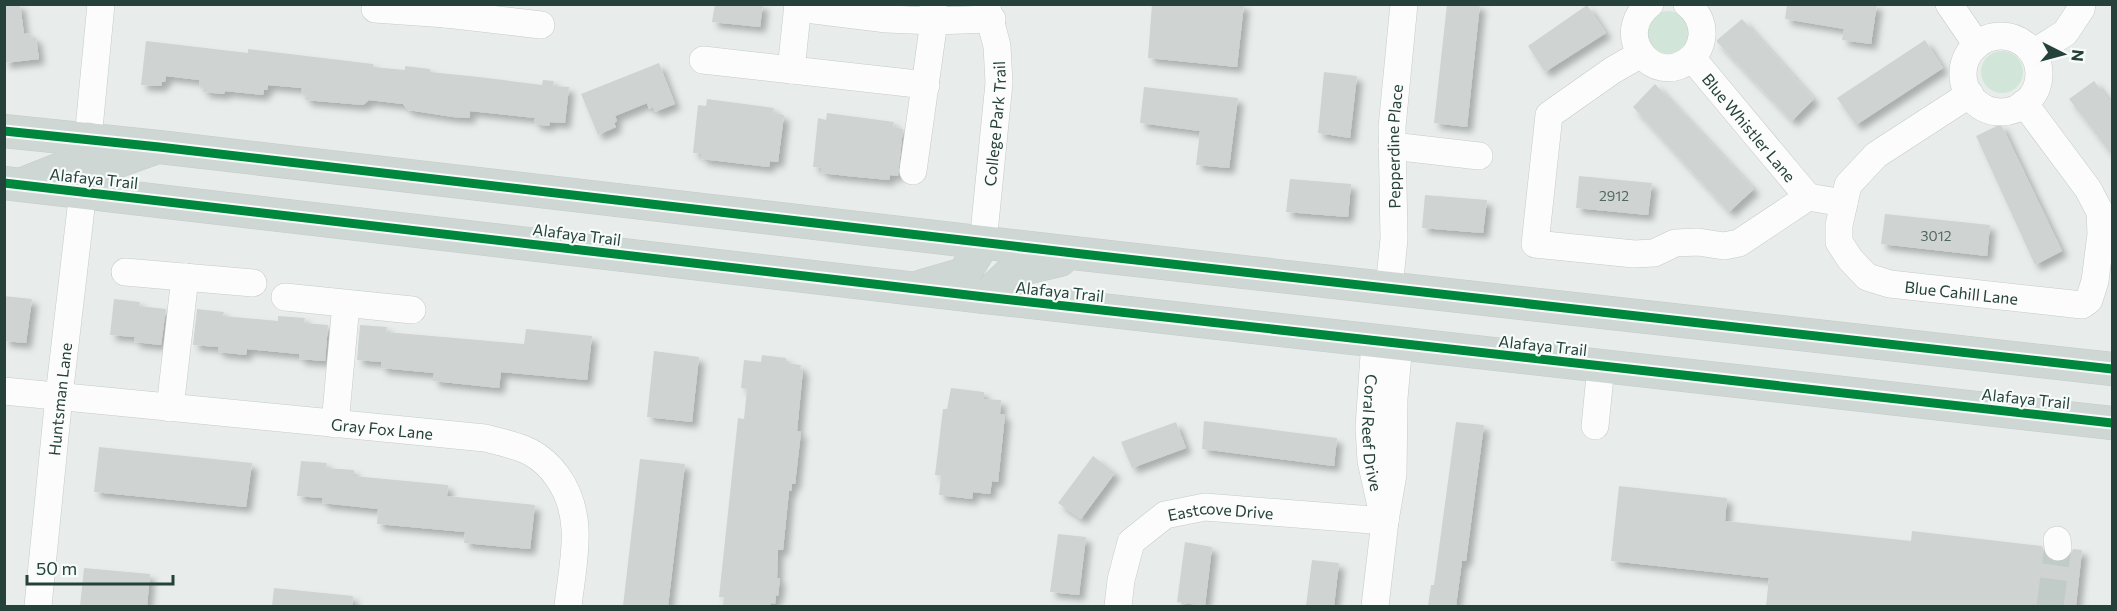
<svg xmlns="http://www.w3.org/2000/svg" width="2117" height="611" viewBox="0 0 2117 611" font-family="Commissioner,sans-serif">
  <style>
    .green { fill: #d1e6d8 }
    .building { fill: #cfd4d2; filter: url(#shadow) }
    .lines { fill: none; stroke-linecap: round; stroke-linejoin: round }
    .minor-tunnel { stroke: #c1cbc8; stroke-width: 27; stroke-dasharray: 27 14; stroke-linecap: butt }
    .minor-casing { stroke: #c5cac8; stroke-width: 28 }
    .major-casing { stroke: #c3ccc9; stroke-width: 34 }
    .minor { stroke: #fcfcfc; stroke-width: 27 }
    .major { stroke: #cfd7d5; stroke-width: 33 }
    .cycleway-casing { stroke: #f7fbf9; stroke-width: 13 }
    .cycleway { stroke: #00873e; stroke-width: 9 }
    .labels { text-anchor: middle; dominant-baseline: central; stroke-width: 4.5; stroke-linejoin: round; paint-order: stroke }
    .number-label { font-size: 14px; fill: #506761 }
    .street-label { font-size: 16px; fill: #24423a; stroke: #f7fbf9 }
  </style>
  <defs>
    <filter id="shadow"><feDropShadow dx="5.5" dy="5.5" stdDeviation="3" flood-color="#0004"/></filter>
  </defs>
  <rect width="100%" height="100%" fill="#e8edeb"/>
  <!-- green -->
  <g class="green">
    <circle cx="1668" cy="32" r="21"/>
    <circle cx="2002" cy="72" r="21"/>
  </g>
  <!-- building -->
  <g class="building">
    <path d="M4,4H20L24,34L30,33L31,38L36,37L39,59L4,63Z"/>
    <path d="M715,4H763L760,27L712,22Z"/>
    <path d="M1152,4H1244L1237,67L1148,58Z"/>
    <path d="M1447,4H1480L1467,127L1434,123Z"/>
    <path d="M1787,4H1877L1871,44L1842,40L1844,29L1785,19Z"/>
    <path d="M1587,5L1606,33L1545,72L1528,46Z"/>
    <path d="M1742,19L1814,99L1792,121L1717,42V40Z"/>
    <path d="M1925,40L1943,68L1856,125L1837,98Z"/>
    <path d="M146,41L248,53V49L373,64V67L405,70V66L430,69V72L479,77L534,84L542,85L543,80L554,81L553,86L569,87L565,123L550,122L549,126L534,124L535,118L470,111V118L453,117L408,110L403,104L369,100L363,105L305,100L306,95L301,94L302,88L268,85L267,90H264L263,95L225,91L224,94L203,92L204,87L199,86V80L166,76L165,82H162L161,86L141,85Z"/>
    <path d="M659,63L675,104L655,112L653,107L649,109L647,103L615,116L617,121L614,123L616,127L598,135L581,94Z"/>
    <path d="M1324,72L1357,76L1350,138L1318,133Z"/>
    <path d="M2094,81L2112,104V155L2069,99Z"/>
    <path d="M1655,84L1754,189L1729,212L1633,107Z"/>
    <path d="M1144,87L1238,98L1229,168L1196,165L1200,131L1140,123Z"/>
    <path d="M707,99L774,108L773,113L784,115L778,162L770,161L769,167L727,162L701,159L702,154L693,153L698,105L706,106Z"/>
    <path d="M827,113L894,122L893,127L903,129L898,176L890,175L889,180L847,176L821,173L822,168L813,167L818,118L826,120Z"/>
    <path d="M2001,124L2062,251L2035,265L1976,136Z"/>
    <path d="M1579,176L1652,183L1648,215L1576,208Z"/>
    <path d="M1290,179L1351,184L1348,217L1286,212Z"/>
    <path d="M1425,195L1487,200L1483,233L1422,228Z"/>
    <path d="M1885,214L1990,225L1987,256L1881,244Z"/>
    <path d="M4,296L32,299L26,343L4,341Z"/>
    <path d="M114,299L140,302L139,306L166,309L161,345L134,342L135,337L110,335Z"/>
    <path d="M197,309L224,312L223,316L278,321V316L305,318L304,323L328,325L325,361L299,359V354L247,349L246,355L218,352V347L193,345Z"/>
    <path d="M360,325L387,327L386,332L524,344L526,329L592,336L587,380L501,372L499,388L433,381L434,373L381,368V362L357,360Z"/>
    <path d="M654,351L699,357L692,422L647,417Z"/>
    <path d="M762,355L786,358V363L801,365L800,369L803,370L797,431L801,432L795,484H792L791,491H789L783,550H778L777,578H780L778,596L776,595L775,604L771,603L770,606H723L724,597H719L738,418L744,419L747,389L741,388L744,360L761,362Z"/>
    <path d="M951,388L984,392V399L1001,400L1000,414L1005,415L998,482L992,481L990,494L973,492L972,499L939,495L941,475H935L943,409H947Z"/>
    <path d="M1204,421L1337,438L1334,466L1202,449Z"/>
    <path d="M1176,422L1186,448L1132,468L1121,442Z"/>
    <path d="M1456,422L1484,425L1466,561H1462L1456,606H1428L1431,585H1434Z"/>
    <path d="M99,447L252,463L246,507L94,492Z"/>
    <path d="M1093,456L1115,473L1081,519L1058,503Z"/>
    <path d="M640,459L685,464L668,606H623Z"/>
    <path d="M301,461L327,463L326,468L354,470V476L448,485L447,496L535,505L530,549L464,543L465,532L377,524L378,509L322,503V498L297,496Z"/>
    <path d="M1619,486L1727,498L1725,521L1911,541L1912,531L2042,546L2046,557L2053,562L2060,563L2068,559L2073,549L2082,550L2076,606H1766L1769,578L1611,561Z"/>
    <path d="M1058,534L1086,537L1079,595L1050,592Z"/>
    <path d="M1185,542L1212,547L1205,606L1177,602Z"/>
    <path d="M1312,560L1339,563L1334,606H1306Z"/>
    <path d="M84,568L150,574L147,606H80Z"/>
    <path d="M274,588L353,596L352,606H272Z"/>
  </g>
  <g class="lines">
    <!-- minor-tunnel -->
    <path class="minor-tunnel" d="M2050,606L2058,547"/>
    <!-- minor casing -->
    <g class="minor-casing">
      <g id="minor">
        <path d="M447,4L446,14L541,25"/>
        <path d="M1650,4C1611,34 1653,88 1689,60C1697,54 1701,45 1702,36C1703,23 1697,12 1687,4"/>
        <path d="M1949,4L1977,45"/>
        <path d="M798,8L887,19L934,21L992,19"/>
        <path d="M375,9L446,14"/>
        <circle cx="2001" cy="74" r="38"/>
        <path d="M2033,53L2065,33L2081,9L2082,4"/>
        <path d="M1641,54L1613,70L1549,115L1535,244L1634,254L1654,253L1675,243L1698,242L1724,246L1739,243L1808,197L1844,203"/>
        <path id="s1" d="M1692,58L1808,197"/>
        <path d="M703,60L926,85"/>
        <path d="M791,70L798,4"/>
        <path id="s2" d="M1970,94L1876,155L1848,185L1839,225V242L1850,259L1867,277L1890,284L2082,305L2089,300L2095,281L2101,234L2100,212L2088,189L2024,103"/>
        <path d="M88,139L101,4"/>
        <path d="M1392,146L1479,156"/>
        <path d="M913,171L934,21L933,5"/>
        <path id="s3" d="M983,243L999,83L997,46L986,4"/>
        <path d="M125,272L253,283"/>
        <path id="s4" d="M1389,288L1394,239L1392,127L1404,4"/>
        <path d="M285,297L412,310"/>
        <path id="s5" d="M1375,341L1369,427L1371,461L1381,506"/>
        <path id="s6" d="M4,391L485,438C500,442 516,445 530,452C540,457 551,467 557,476C586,516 573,561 568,606"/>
        <path d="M170,408L185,277"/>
        <path d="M335,424L346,304"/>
        <path d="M1595,426L1601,366"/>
        <path d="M2057,540L2058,547"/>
        <path id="s7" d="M38,606L59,396L83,191"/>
        <path id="s8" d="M1118,606L1121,580L1131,542L1165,515L1205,507L1385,521"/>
        <path d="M1375,606L1385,521L1393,474L1394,398L1399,344"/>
      </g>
    </g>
    <!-- major casing -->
    <g class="major-casing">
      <g id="major">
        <path d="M4,131L159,147L1082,254L2112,369"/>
        <path d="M4,183L985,297L2112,423"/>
        <path d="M25,183L68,166L88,139"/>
        <path d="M83,191L99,168L152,149"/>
        <path d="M922,286L964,274L983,243"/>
        <path d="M985,297L1013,271L1060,260"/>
      </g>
    </g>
    <!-- minor -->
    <use href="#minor" class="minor"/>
    <!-- major -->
    <use href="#major" class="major"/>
    <!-- cycleway casing -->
    <g class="cycleway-casing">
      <g id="cycleway">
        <path d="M4,131L159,147L1082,254L2112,369"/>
        <path d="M4,183L985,297L2112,423"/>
      </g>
    </g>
    <!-- cycleway -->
    <use href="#cycleway" class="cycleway"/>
  </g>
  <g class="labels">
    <!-- number labels -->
    <g class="number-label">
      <text x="1614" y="195">2912</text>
      <text x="1936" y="235">3012</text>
    </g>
    <!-- street labels -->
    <g class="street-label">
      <text stroke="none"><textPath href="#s3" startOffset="120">College Park Trail</textPath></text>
      <text stroke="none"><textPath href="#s1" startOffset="90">Blue Whistler Lane</textPath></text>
      <text stroke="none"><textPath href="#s4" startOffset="142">Pepperdine Place</textPath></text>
      <text transform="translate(94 178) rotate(6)">Alafaya Trail</text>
      <text transform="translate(577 234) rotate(7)">Alafaya Trail</text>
      <text transform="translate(1060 291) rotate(6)">Alafaya Trail</text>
      <text stroke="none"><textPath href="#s2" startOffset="352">Blue Cahill Lane</textPath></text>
      <text transform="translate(1543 345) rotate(6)">Alafaya Trail</text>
      <text transform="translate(2026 398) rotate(6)">Alafaya Trail</text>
      <text stroke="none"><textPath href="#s7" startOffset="208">Huntsman Lane</textPath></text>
      <text stroke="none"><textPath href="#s6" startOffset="380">Gray Fox Lane</textPath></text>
      <text stroke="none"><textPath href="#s5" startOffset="92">Coral Reef Drive</textPath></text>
      <text stroke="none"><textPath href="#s8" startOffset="165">Eastcove Drive</textPath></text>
    </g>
  </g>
  <!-- border -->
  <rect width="2117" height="611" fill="none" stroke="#24423a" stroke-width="12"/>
  <!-- north arrow -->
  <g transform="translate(2063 54) rotate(96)" stroke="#f7fbf9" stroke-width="4.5" paint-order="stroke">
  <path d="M0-4.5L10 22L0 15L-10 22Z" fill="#24423a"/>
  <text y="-9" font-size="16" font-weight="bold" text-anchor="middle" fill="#24423a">N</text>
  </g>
  <!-- scale -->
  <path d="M27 575v9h146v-9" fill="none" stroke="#24423a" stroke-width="3"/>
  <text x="36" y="575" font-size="18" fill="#24423a" stroke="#f7fbf9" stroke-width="4.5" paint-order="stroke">50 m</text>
</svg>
